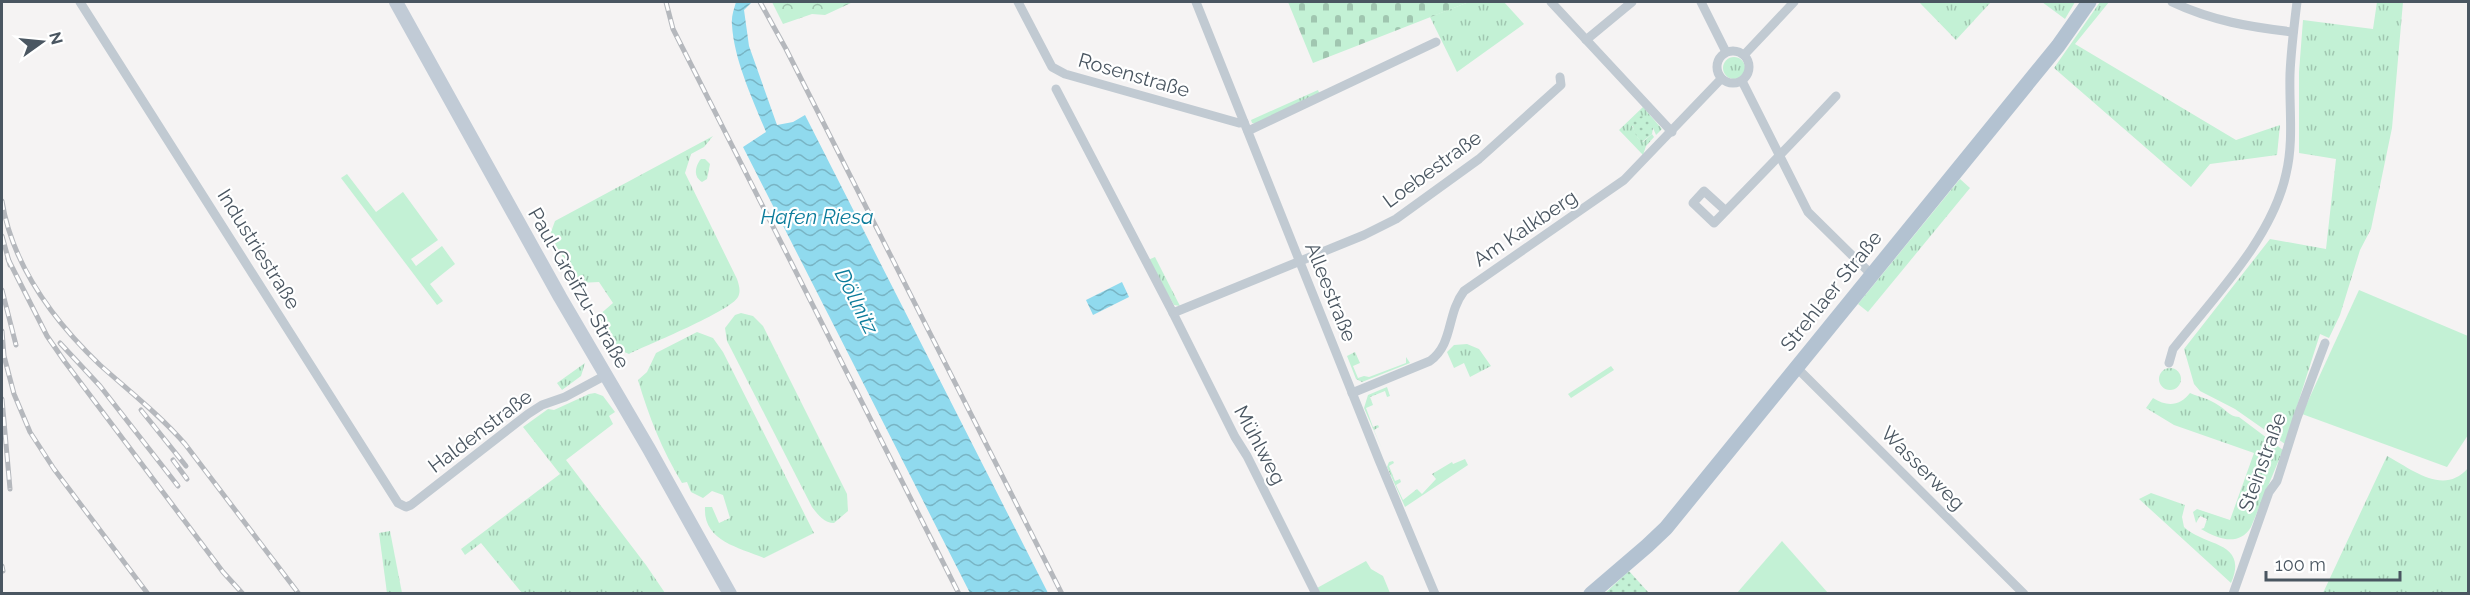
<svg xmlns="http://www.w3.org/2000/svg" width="2470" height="595" viewBox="0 0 2470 595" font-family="Raleway,sans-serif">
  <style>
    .grass { fill: url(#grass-tufts) }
    .forest { fill: url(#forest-crowns) }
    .cemetery { fill: url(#cemetery-stones) }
    .park { fill: url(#park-dots) }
    .garden { fill: #c3f1d5 }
    .water { fill: url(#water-waves) }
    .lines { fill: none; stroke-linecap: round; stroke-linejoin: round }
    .minor { stroke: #c1cad2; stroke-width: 9 }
    .secondary { stroke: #c1cbd6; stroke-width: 14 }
    .primary { stroke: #b3c2d1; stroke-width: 15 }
    .rail-casing { stroke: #b5b8bd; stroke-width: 5 }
    .rail { stroke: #fff; stroke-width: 3; stroke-dasharray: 9; stroke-linecap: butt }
    .labels { text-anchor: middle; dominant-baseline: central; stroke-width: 4.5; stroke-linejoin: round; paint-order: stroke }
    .street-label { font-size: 20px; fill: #4a5661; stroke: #fff }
    .water-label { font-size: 21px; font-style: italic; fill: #0c7c9b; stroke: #fff }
  </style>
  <defs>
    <pattern id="grass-tufts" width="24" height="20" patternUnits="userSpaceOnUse" patternTransform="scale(1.5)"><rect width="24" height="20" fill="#c3f1d5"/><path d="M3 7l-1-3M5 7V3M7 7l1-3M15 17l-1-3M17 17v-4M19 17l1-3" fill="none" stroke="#a0c6b0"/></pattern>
    <pattern id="forest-crowns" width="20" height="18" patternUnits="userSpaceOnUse" patternTransform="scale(1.5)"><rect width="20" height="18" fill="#c3f1d5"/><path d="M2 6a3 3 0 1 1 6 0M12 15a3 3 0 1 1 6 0" fill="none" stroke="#a0c6b0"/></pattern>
    <pattern id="cemetery-stones" width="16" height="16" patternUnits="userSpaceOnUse" patternTransform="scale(1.5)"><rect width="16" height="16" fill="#c3f1d5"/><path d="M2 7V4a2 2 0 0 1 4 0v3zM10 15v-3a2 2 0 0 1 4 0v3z" fill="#a0c6b0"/></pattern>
    <pattern id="park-dots" width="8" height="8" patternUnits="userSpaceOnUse" patternTransform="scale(1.5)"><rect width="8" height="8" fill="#c3f1d5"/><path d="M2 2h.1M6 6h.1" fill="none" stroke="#a0c6b0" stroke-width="1.8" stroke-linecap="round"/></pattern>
    <pattern id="water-waves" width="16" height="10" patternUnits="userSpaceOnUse" patternTransform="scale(1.5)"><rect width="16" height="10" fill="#90daee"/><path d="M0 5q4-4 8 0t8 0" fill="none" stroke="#78b4c4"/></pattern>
  </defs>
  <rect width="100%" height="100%" fill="#f5f3f3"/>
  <!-- grass -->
  <g class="grass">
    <path d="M1469,2H1504L1524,24L1457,72L1430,17Z"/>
    <path d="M1919,2H1991L1956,40Z"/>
    <path d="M2042,2H2075L2065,19Z"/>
    <path d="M2100,2H2109L2075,44L2236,140L2280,125L2277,155L2210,164L2191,187L2054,68Z"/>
    <path d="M2377,2H2403L2392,128L2371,229L2360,250L2340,315L2329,338L2320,334L2285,444L2235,409L2200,391L2194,384L2184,349L2270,239L2326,249L2336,159L2299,153V72L2303,20L2373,29Z"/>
    <circle cx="1734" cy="68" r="11"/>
    <path d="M1318,90L1320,95L1256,124L1252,123L1251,120Z"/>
    <path d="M1643,107L1662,129L1656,135L1653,128L1632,126L1638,138L1643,142L1652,134L1654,137L1646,146L1643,155L1619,130Z"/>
    <path d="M713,136L704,147L691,154L685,173L737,279C739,285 741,291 738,297C731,311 647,345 629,354L615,348L598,316L613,303L599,282L579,283L556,246L551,232L555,221Z"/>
    <path d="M701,159H705L710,164L707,179L702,182C693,177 695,166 701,159Z"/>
    <path d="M1960,179L1970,188L1868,312L1858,304Z"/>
    <path d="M1155,257L1180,306L1174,305L1148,260Z"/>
    <path d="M741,313L753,316L763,326L847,494L848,511L834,523C824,523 818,515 812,507L727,341L725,328L735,315Z"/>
    <path d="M697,332L713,338L723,352L814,533L764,558C738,547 703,541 705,507H712L719,523L730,518L723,495L712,491L703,498L691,492L687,482L682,483C662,450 649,417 638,380L647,372L656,353Z"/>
    <path d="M1467,344L1479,349L1491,366L1470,377L1464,363L1454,368L1447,352L1454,345Z"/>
    <path d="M1355,352L1360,363L1353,366L1358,378L1364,376L1369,377L1406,363V357L1410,363L1362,382L1356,379L1347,356Z"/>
    <path d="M585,363L581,376L562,390L557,383Z"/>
    <path d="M1611,366L1614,370L1571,398L1568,394Z"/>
    <circle cx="2170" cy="379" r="11"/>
    <path d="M1387,387L1390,396L1387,397L1385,391L1370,397L1373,405L1366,408L1373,427L1378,425L1379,427L1374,430L1382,449L1364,408L1368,395Z"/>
    <path d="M595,393L603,396L615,412L609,416L613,424L566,460L646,565L665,593H522L481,543L465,555L461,549L560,474L523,427L548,409L554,410L589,394Z"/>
    <path d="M2190,393C2199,397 2210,399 2218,405C2227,410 2228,416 2239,417L2283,450L2251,527C2239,547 2218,539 2201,529L2204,528L2207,519L2200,516L2196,523L2193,512L2197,509L2230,520L2254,453L2174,425L2146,408L2153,398C2167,407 2180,406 2190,393Z"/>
    <path d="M2387,456C2413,470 2444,496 2468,468V593H2323Z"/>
    <path d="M1465,459L1468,465L1405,507L1387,467L1389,462L1393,461L1394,463L1389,466L1395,481L1400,479L1401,482L1396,485L1403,500L1417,489L1422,494L1436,479L1432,474L1452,462L1453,464Z"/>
    <path d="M2151,493L2185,505L2182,517L2184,527C2205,547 2249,541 2231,583L2139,499Z"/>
    <path d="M390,531L402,593H387L379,533Z"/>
  </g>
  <!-- forest -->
  <path class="forest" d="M772,2H853L825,15L812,14L783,24Z"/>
  <!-- cemetery -->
  <path class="cemetery" d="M1288,2H1469L1313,63Z"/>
  <!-- park -->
  <g class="park">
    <path d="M1644,116L1653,128L1652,134L1642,142C1636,137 1632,130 1633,121L1638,117Z"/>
    <path d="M1629,571L1648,592L1604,594Z"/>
  </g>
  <!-- garden -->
  <g class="garden">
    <path d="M347,174L376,212L403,192L438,240L411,259L416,266L442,246L455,264L430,284L443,301L437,305L341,178Z"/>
    <path d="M2359,290L2468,336V435L2447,467L2302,414Z"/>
    <path d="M1782,541L1828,593H1737Z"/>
    <path d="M1366,561L1371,569L1383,576L1390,593H1320L1317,588Z"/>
  </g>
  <!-- water -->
  <g class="water">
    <path d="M736,2H752L744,10L749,46L777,125L793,122L805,115L1048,593H970L743,147L766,132C753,100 734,60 732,25C731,17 734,9 736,2Z"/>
    <path d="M1122,282L1129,297L1093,315L1086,300Z"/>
  </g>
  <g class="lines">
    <!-- minor -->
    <g class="minor">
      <path d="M80,2L398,503L406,507L411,505L528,414L542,405L565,397L606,375"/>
      <path d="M1018,2L1052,67L1065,74L1239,123L1244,122"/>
      <path d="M1196,2L1379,460L1435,594"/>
      <path d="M1551,2L1672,132"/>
      <path d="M1701,2L1726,52"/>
      <path d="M2172,2C2212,21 2250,27 2293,32"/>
      <path d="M1586,40L1632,2"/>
      <circle cx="1733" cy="67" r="16"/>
      <path d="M1744,55L1794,2"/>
      <path d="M1742,81L1808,212L1872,275"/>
      <path d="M1056,89L1173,313L1235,437L1247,456L1316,594"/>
      <path d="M1248,131L1436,42"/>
      <path d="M1726,211L1704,191L1693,203L1714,223C1755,181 1796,139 1836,96"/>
      <path d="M1173,313L1364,235L1396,219L1479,159L1561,85L1560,77"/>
      <path d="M2169,363L2173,349C2213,298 2272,239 2286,174C2294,141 2289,108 2290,74C2291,50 2294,26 2297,2"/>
      <path d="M1796,367L2024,594"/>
      <path d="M1352,393L1430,361C1454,343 1446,315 1464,291L1624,180L1721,79"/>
      <path d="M2233,594L2269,492L2277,481L2297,418L2325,343"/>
    </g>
    <!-- secondary -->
    <path class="secondary" d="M396,2L560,297L649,449L730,594"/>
    <!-- primary -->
    <path class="primary" d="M1591,594L1647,546L1666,528L2058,46L2089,2"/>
    <!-- rail casing -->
    <g class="rail-casing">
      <g id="rail">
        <path d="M666,2L673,29L959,594"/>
        <path d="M760,2L786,49L1062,594"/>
        <path d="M2,201C12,265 55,322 100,365C129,391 160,415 185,444L299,594"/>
        <path d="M2,236L10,265"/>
        <path d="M8,259L47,336L65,362L223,572L243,594"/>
        <path d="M2,290L16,345"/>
        <path d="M2,331L4,356L14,394L30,432L54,469L148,594"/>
        <path d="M60,343L100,386L178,486"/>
        <path d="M2,399L10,489"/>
        <path d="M141,410L186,466"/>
        <path d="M173,460L187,479"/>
        <path d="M2,566L3,571"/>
      </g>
    </g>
    <!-- rail -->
    <use href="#rail" class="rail"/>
  </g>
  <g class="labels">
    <!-- street labels -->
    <g class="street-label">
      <text transform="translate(1134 75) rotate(16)">Rosenstraße</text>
      <text transform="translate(1432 169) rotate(-36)">Loebestraße</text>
      <text transform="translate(1525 228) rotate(-34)">Am Kalkberg</text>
      <text transform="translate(259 249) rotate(58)">Industriestraße</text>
      <text transform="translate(579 288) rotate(60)">Paul-Greifzu-Straße</text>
      <text transform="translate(1831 291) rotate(-51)">Strehlaer Straße</text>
      <text transform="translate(1331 292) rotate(68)">Alleestraße</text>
      <text transform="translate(480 431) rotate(-37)">Haldenstraße</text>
      <text transform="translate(1260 445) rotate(62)">Mühlweg</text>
      <text transform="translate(2262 462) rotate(-70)">Steinstraße</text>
      <text transform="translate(1923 468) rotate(45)">Wasserweg</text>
    </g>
    <!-- water labels -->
    <g class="water-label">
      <text x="817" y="216">Hafen Riesa</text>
      <text transform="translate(857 301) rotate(63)">Döllnitz</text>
    </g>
  </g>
  <!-- border -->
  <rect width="2470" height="595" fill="none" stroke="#4a5661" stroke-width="6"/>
  <!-- north arrow -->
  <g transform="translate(42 42) rotate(75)" stroke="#ffffff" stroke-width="4.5" paint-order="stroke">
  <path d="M0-4.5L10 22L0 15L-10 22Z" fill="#4a5661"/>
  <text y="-9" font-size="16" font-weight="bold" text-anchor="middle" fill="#4a5661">N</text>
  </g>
  <!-- scale -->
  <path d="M2266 571v9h134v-9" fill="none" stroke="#4a5661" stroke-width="3"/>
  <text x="2275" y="571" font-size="18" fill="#4a5661" stroke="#ffffff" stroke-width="4.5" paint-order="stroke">100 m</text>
</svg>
